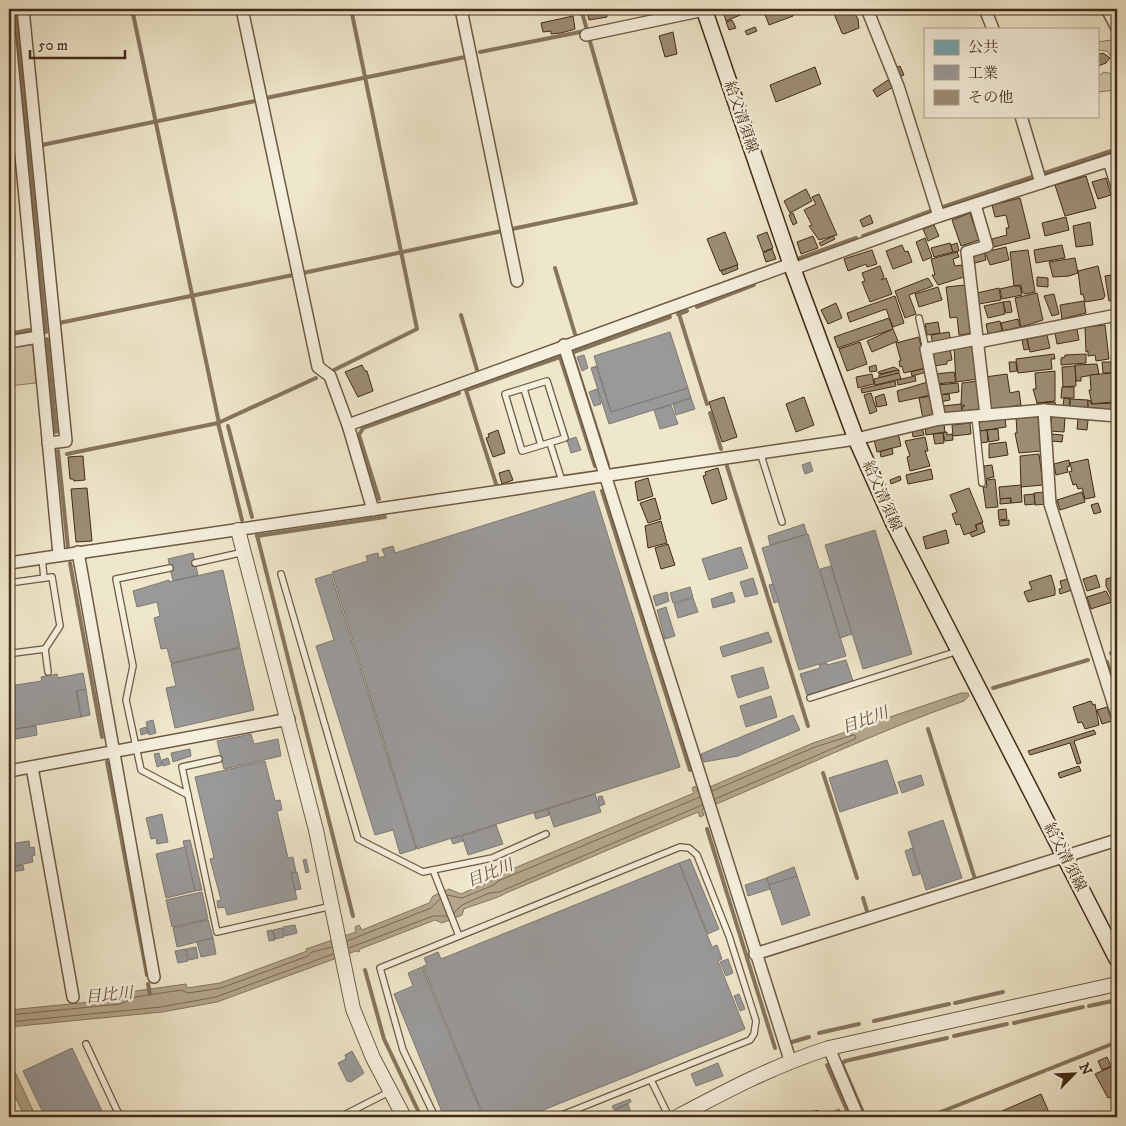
<svg xmlns="http://www.w3.org/2000/svg" width="1126" height="1126" viewBox="0 0 1126 1126" font-family="'IM FELL DW Pica','Noto Serif JP',serif">
  <style>
    .green { fill: #d2c7ac; stroke: #8a7961 }
    .water { fill: #b4a78d; stroke: #86755d }
    .public { fill: #76a5af; stroke: #668081 }
    .industry { fill: #999; stroke: #7f7872 }
    .lines { fill: none; stroke-linecap: round; stroke-linejoin: round }
    .shore { stroke: #7b6952; stroke-width: 1 }
    .stream { stroke: #86755d; stroke-width: 4 }
    .building { fill: #9c8d74; stroke: #422b16 }
    .service-casing { stroke: #6d5a43; stroke-width: 8 }
    .minor-casing { stroke: #6d5a43; stroke-width: 14 }
    .tertiary-casing { stroke: #6d5a43; stroke-width: 16 }
    .secondary-casing { stroke: #422b16; stroke-width: 18 }
    .service { stroke: #f5efdd; stroke-width: 5.5 }
    .minor { stroke: #f5efdd; stroke-width: 11 }
    .tertiary { stroke: #f5efdd; stroke-width: 14 }
    .secondary { stroke: #f5efdd; stroke-width: 15 }
    .labels { text-anchor: middle; dominant-baseline: central; stroke-width: 5; stroke-linejoin: round; paint-order: stroke }
    .street-label { font-size: 15px; fill: #422b16; stroke: #f5efdd }
    .water-label { font-size: 16px; font-style: italic; fill: #64503a; stroke: #f5efdd }
  </style>
  <rect width="100%" height="100%" fill="#efe7cb"/>
  <filter id="stains"><feTurbulence type="fractalNoise" baseFrequency=".004" numOctaves="4"/><feColorMatrix values="0 0 0 0 .2 0 0 0 0 .09 0 0 0 0 .02 0 0 0 .5 -.17"/></filter>
  <radialGradient id="worn" r=".72"><stop offset=".6" stop-color="#630" stop-opacity="0"/><stop offset="1" stop-color="#630" stop-opacity=".3"/></radialGradient>
  <!-- green -->
  <g class="green">
    <path d="M1111,40L1117,43V65L1107,51L1097,50V42Z"/>
    <path d="M1104,72L1112,74L1117,80L1116,90L1097,92V77Z"/>
    <path d="M28,342L33,348L36,383L9,386V347Z"/>
  </g>
  <!-- water -->
  <g class="water">
    <path d="M961,693H968L969,696L964,701C875,732 789,774 702,810L704,815L700,817L698,812L506,893C501,897 474,905 464,909L462,915L442,923L435,920L360,949L359,952L356,951L217,1002L162,1012L9,1027V1010L121,999L129,995V992L186,984L187,988L220,983L307,951L306,949L356,932L355,927L359,925L362,930L429,903L433,896L449,889L461,894L492,880L493,877L694,793L692,788L695,786L698,792L813,743Z"/>
    <path d="M9,1059L36,1117H25L9,1084Z"/>
  </g>
  <!-- public -->
  <path class="public" d="M1111,321H1117V354H1115L1112,341Z"/>
  <!-- industry -->
  <g class="industry">
    <path d="M670,332L688,388L611,412L594,356Z"/>
    <path d="M584,355L588,368L582,371L577,357Z"/>
    <path d="M596,366L611,412L688,388L691,398L609,424L591,368Z"/>
    <path d="M597,389L601,404L594,406L589,392Z"/>
    <path d="M691,398L695,409L676,415L673,404Z"/>
    <path d="M671,405L678,424L660,429L654,410Z"/>
    <path d="M576,437L581,450L571,453L567,440Z"/>
    <path d="M810,462L813,471L805,474L802,465Z"/>
    <path d="M594,491L680,767L417,849L332,572L368,561L366,556L378,553L379,558L385,556L382,549L393,546L395,553Z"/>
    <path d="M804,524L807,534L770,545L768,536Z"/>
    <path d="M875,530L912,654L863,669L825,545Z"/>
    <path d="M808,534L846,656L799,670L762,548Z"/>
    <path d="M741,547L748,568L709,580L702,559Z"/>
    <path d="M193,553L198,575L173,581L168,559Z"/>
    <path d="M831,566L852,634L840,638L820,569Z"/>
    <path d="M223,570L240,647L171,663L167,648L161,649L154,618L160,616L157,602L137,607L133,591L169,580V582Z"/>
    <path d="M331,574L416,849L400,854L393,830L375,835L316,646L334,640L315,579Z"/>
    <path d="M753,578L758,594L745,597L740,582Z"/>
    <path d="M773,584L779,601L774,603L769,585Z"/>
    <path d="M690,587L693,597L673,603L670,593Z"/>
    <path d="M667,592L669,601L656,606L653,596Z"/>
    <path d="M732,592L735,602L713,608L711,599Z"/>
    <path d="M693,598L698,612L678,618L674,604Z"/>
    <path d="M666,607L675,636L665,639L657,610Z"/>
    <path d="M768,632L772,642L723,657L720,647Z"/>
    <path d="M240,648L254,710L175,728L166,688L176,686L171,664Z"/>
    <path d="M846,660L853,681L807,695L800,674L820,668L819,665L827,663V665Z"/>
    <path d="M763,667L769,688L738,698L731,676Z"/>
    <path d="M83,673L86,689L76,691L81,717L9,730V686L42,681L41,677L57,674L58,678Z"/>
    <path d="M86,689L90,715L81,717L77,691Z"/>
    <path d="M771,696L777,717L746,727L740,706Z"/>
    <path d="M793,715L800,730L738,756L704,762L701,754Z"/>
    <path d="M153,720L156,733L149,735L146,722Z"/>
    <path d="M36,726L37,735L10,740L9,730Z"/>
    <path d="M146,727L148,733L141,735L140,729Z"/>
    <path d="M251,734L254,744L278,739L281,756L224,769L217,741Z"/>
    <path d="M190,749L191,756L173,762L171,753Z"/>
    <path d="M159,753L162,765L157,767L154,754Z"/>
    <path d="M168,758L170,764L163,766L162,760Z"/>
    <path d="M887,760L898,793L840,812L829,778Z"/>
    <path d="M265,761L275,801L280,800L282,810L277,811L288,858L293,857L296,872L291,873L297,899L227,915L225,907L218,908L217,901L221,900L210,859L214,858L195,777Z"/>
    <path d="M921,775L924,785L902,793L898,782Z"/>
    <path d="M595,794L601,812L554,827L548,809Z"/>
    <path d="M602,796L605,804L600,806L598,797Z"/>
    <path d="M548,809L549,815L536,819L534,813Z"/>
    <path d="M162,814L168,842L157,844L156,838L151,839L146,818Z"/>
    <path d="M943,820L962,878L926,890L908,832Z"/>
    <path d="M496,825L503,844L468,855L462,836Z"/>
    <path d="M461,836L463,841L453,844L451,839Z"/>
    <path d="M190,840L202,890L195,891L183,841Z"/>
    <path d="M29,841L30,848L34,847L35,855L32,856L33,862L9,867V844Z"/>
    <path d="M185,847L195,891L166,898L156,854Z"/>
    <path d="M912,848L920,874L913,876L905,851Z"/>
    <path d="M306,859L309,872L306,873L303,860Z"/>
    <path d="M690,859L719,929L708,934L679,863Z"/>
    <path d="M679,863L712,947L717,945L722,959L718,961L745,1029L526,1117H484L423,966L427,965L424,958L438,952L441,959Z"/>
    <path d="M23,865L24,870L12,872L11,867Z"/>
    <path d="M794,867L797,876L769,885L766,878Z"/>
    <path d="M297,872L301,889L295,890L291,873Z"/>
    <path d="M797,876L810,915L782,925L769,885Z"/>
    <path d="M767,878L770,889L748,896L745,885Z"/>
    <path d="M202,892L208,919L172,927L166,900Z"/>
    <path d="M208,920L213,938L177,947L173,928Z"/>
    <path d="M295,925L297,933L285,936L283,927Z"/>
    <path d="M282,928L284,937L275,939L273,930Z"/>
    <path d="M272,930L275,940L269,941L267,931Z"/>
    <path d="M213,938L216,954L201,957L197,942Z"/>
    <path d="M196,947L198,958L189,960L186,949Z"/>
    <path d="M185,949L188,961L178,963L175,951Z"/>
    <path d="M728,959L733,973L726,976L720,962Z"/>
    <path d="M422,967L483,1117H444L394,994L413,986L408,973Z"/>
    <path d="M739,994L745,1009L740,1011L734,996Z"/>
    <path d="M72,1048L105,1117H45L23,1071Z"/>
    <path d="M352,1051L364,1073L351,1082L347,1081L338,1063L346,1059L345,1055Z"/>
    <path d="M718,1063L723,1076L696,1086L691,1074Z"/>
    <path d="M630,1099L631,1102L614,1110L612,1106Z"/>
    <path d="M628,1104L631,1113L618,1117L615,1110Z"/>
    <path d="M839,1109L843,1117H834L832,1112Z"/>
    <path d="M608,1111L611,1117H597L596,1115Z"/>
  </g>
  <g class="lines">
    <!-- shore -->
    <g class="shore">
      <path d="M712,791L815,747L853,735L856,736L855,739L715,799"/>
      <path d="M447,895L462,898L494,885L498,881L700,797"/>
      <path d="M454,913L462,905L489,893L499,892L702,805"/>
      <path d="M347,941L431,908L440,899"/>
      <path d="M349,948L433,916H447"/>
      <path d="M9,1015L121,1004L135,997L181,990L188,993L221,988L308,956L312,952L332,947"/>
      <path d="M9,1022L161,1007L216,997L333,954"/>
    </g>
    <!-- stream -->
    <g class="stream">
      <path d="M15,9L46,332"/>
      <path d="M132,9L219,423"/>
      <path d="M581,9L587,30"/>
      <path d="M480,52L585,31"/>
      <path d="M266,98L465,57"/>
      <path d="M42,145L255,101"/>
      <path d="M1042,174L1117,149"/>
      <path d="M940,208L1035,176"/>
      <path d="M512,229L636,203L589,38"/>
      <path d="M863,236L933,210"/>
      <path d="M800,258L856,238"/>
      <path d="M555,268L575,334"/>
      <path d="M303,273L502,231"/>
      <path d="M697,307L754,285"/>
      <path d="M678,314L687,311"/>
      <path d="M679,314L707,404"/>
      <path d="M461,315L477,370"/>
      <path d="M59,323L293,275"/>
      <path d="M9,334L29,330"/>
      <path d="M47,339L56,432"/>
      <path d="M572,352L608,465"/>
      <path d="M571,353L670,317"/>
      <path d="M334,370L417,329L351,9"/>
      <path d="M710,413L721,449"/>
      <path d="M218,423L242,520"/>
      <path d="M228,426L252,517"/>
      <path d="M58,451L68,548"/>
      <path d="M67,454L218,423L316,378"/>
      <path d="M727,466L808,726"/>
      <path d="M496,484L466,390L560,357L595,466"/>
      <path d="M602,491L690,770"/>
      <path d="M379,499L359,435L363,428L459,393"/>
      <path d="M257,535L353,916"/>
      <path d="M257,536L385,517"/>
      <path d="M70,563L102,737"/>
      <path d="M1111,653L1117,651"/>
      <path d="M1107,662L1117,695"/>
      <path d="M993,688L1088,660"/>
      <path d="M928,729L975,879"/>
      <path d="M107,762L147,975"/>
      <path d="M823,773L857,878"/>
      <path d="M707,829L775,1048"/>
      <path d="M863,898L867,911"/>
      <path d="M365,970L384,1039L421,1117"/>
      <path d="M148,984L150,994"/>
      <path d="M955,1003L1003,992"/>
      <path d="M1089,1006L1117,1000"/>
      <path d="M874,1021L949,1004"/>
      <path d="M1014,1023L1083,1007"/>
      <path d="M819,1033L859,1024"/>
      <path d="M954,1036L1007,1024"/>
      <path d="M792,1042L809,1037"/>
      <path d="M827,1065L850,1117"/>
      <path d="M865,1117L842,1064L845,1061L947,1038"/>
      <path d="M928,1117L1117,1042"/>
    </g>
  </g>
  <!-- building -->
  <g class="building">
    <path d="M605,9L607,17L589,20L587,12Z"/>
    <path d="M728,9H744L745,13L726,21L723,11Z"/>
    <path d="M763,9H790L793,16L769,25Z"/>
    <path d="M832,9H852L858,19L859,28L844,34L842,33Z"/>
    <path d="M573,16L575,29L561,33L551,34V31L543,32L541,23Z"/>
    <path d="M732,20L736,28L729,30L726,22Z"/>
    <path d="M755,27L757,31L747,35L745,31Z"/>
    <path d="M673,32L677,54L665,57L659,36Z"/>
    <path d="M1103,53L1110,58L1106,63L1098,66L1097,55Z"/>
    <path d="M900,66L904,75L899,77L895,68Z"/>
    <path d="M815,67L821,84L776,102L770,85Z"/>
    <path d="M888,80L893,87L877,97L873,90Z"/>
    <path d="M1086,176L1096,208L1065,216L1055,185Z"/>
    <path d="M1106,178L1111,195L1098,199L1092,182Z"/>
    <path d="M806,189L812,201L790,213L784,201Z"/>
    <path d="M819,194L837,235L819,240L809,226L812,225L804,210L816,204L812,197Z"/>
    <path d="M1020,198L1030,238L994,247L992,239L1007,235L1006,228H1009L1006,215L995,217L992,205Z"/>
    <path d="M793,213L797,223L793,225L789,215Z"/>
    <path d="M970,213L979,240L961,246L952,220Z"/>
    <path d="M870,215L873,223L863,227L860,220Z"/>
    <path d="M1066,217L1069,230L1045,236L1042,223Z"/>
    <path d="M1090,222L1093,245L1076,247L1073,226Z"/>
    <path d="M934,225L939,236L928,241L923,229Z"/>
    <path d="M725,232L738,265L720,271L707,239Z"/>
    <path d="M767,232L773,248L763,252L757,236Z"/>
    <path d="M813,236L818,248L801,254L797,242Z"/>
    <path d="M833,236L835,239L821,246L819,243Z"/>
    <path d="M925,238L932,257L923,261L916,242Z"/>
    <path d="M950,243L953,252L934,257L931,248Z"/>
    <path d="M957,243L959,251L953,252L951,245Z"/>
    <path d="M902,245L905,252L908,251L912,262L893,269L886,251Z"/>
    <path d="M1062,245L1065,258L1036,263L1034,250Z"/>
    <path d="M1006,247L1009,260L990,265L985,252Z"/>
    <path d="M772,249L776,259L766,262L763,253Z"/>
    <path d="M872,250L877,264L867,267L866,264L848,271L844,259Z"/>
    <path d="M1028,250L1035,292L1025,294L1022,292L1021,285L1014,286L1010,252Z"/>
    <path d="M957,252L959,257L953,259L955,266L962,265L964,277L938,285L932,275H935L931,259Z"/>
    <path d="M984,252L986,260L975,263L973,254Z"/>
    <path d="M1075,258L1078,273L1069,276L1053,277L1049,262Z"/>
    <path d="M737,265L738,269L723,275L721,271Z"/>
    <path d="M880,266L884,277L881,280L886,278L892,294L870,302L862,282L865,281L862,273Z"/>
    <path d="M1098,266L1105,296L1103,299L1085,302L1083,294L1081,295L1078,271Z"/>
    <path d="M1117,274V299L1109,301L1105,276Z"/>
    <path d="M1037,277L1048,278V287L1037,286Z"/>
    <path d="M928,278L933,286L909,295L916,314L905,318L895,291Z"/>
    <path d="M965,285L973,333L959,335L957,317L950,318L946,287Z"/>
    <path d="M1013,286H1020L1022,295L1002,299L1000,289Z"/>
    <path d="M938,287L942,300L919,307L915,294Z"/>
    <path d="M999,288L1001,300L979,304L977,293Z"/>
    <path d="M1037,293L1043,320L1021,327L1015,298Z"/>
    <path d="M1054,294L1059,314L1052,316L1044,296Z"/>
    <path d="M895,296L904,323L893,327L886,309L850,322L847,313Z"/>
    <path d="M1010,301L1012,312L1006,313L1003,302Z"/>
    <path d="M1084,301L1086,313L1062,319L1060,305Z"/>
    <path d="M1003,302L1005,314L988,318L984,306Z"/>
    <path d="M836,303L842,318L828,324L821,310Z"/>
    <path d="M889,318L893,329L838,348L834,337Z"/>
    <path d="M1018,319L1020,327L1003,331L1001,323Z"/>
    <path d="M1000,321L1002,331L988,334L986,324Z"/>
    <path d="M938,322L940,333L927,335L925,324Z"/>
    <path d="M1105,325L1109,359L1096,361L1095,355L1088,356V351L1086,352L1085,327Z"/>
    <path d="M893,329L898,341L872,352L867,341Z"/>
    <path d="M1077,329L1079,340L1057,344L1055,333Z"/>
    <path d="M949,332L951,341L933,344L931,335Z"/>
    <path d="M1047,335L1050,348L1030,352L1027,339Z"/>
    <path d="M919,337L926,368L904,373L902,366L900,367L899,361H901L896,343Z"/>
    <path d="M1027,339L1029,349L1024,350L1022,340Z"/>
    <path d="M860,342L867,364L847,371L839,349Z"/>
    <path d="M973,344L978,379L956,382L954,347Z"/>
    <path d="M950,348L952,360L947,361V364L934,366L931,351Z"/>
    <path d="M1054,354L1055,359H1051L1052,369L1018,373L1016,359Z"/>
    <path d="M1086,354V363L1061,365V358L1065,357V355Z"/>
    <path d="M1009,362H1016L1017,371L1010,372Z"/>
    <path d="M1102,362H1111L1112,373H1103Z"/>
    <path d="M1097,364L1099,374L1081,377V381H1076L1075,365Z"/>
    <path d="M362,365L365,371H367L373,391L358,397L345,372Z"/>
    <path d="M876,365L877,371L870,372L869,367Z"/>
    <path d="M1075,366L1076,386L1063,387L1062,367Z"/>
    <path d="M894,367L899,370L879,374L878,372Z"/>
    <path d="M926,368L927,372L912,376L911,372Z"/>
    <path d="M899,370V373L879,378V375Z"/>
    <path d="M1055,371V401L1037,403L1033,389H1036L1035,373Z"/>
    <path d="M954,372L956,382L936,384L935,374Z"/>
    <path d="M899,373L901,379L875,385L874,379Z"/>
    <path d="M1112,373L1113,402L1092,404L1089,390H1091L1090,375Z"/>
    <path d="M872,374L874,384L858,388L856,377Z"/>
    <path d="M1007,374L1010,393L1019,391L1021,405L989,410L985,377Z"/>
    <path d="M915,376L916,381L898,385L897,380Z"/>
    <path d="M895,381L896,386L862,393L861,389Z"/>
    <path d="M978,381L980,410L962,412V406H965L961,404L962,383Z"/>
    <path d="M928,382L931,395L899,402L897,391Z"/>
    <path d="M958,383L959,392L938,395L937,385Z"/>
    <path d="M1062,387H1074V398H1061Z"/>
    <path d="M871,393L877,411L870,414L864,395Z"/>
    <path d="M884,394L887,405L877,407L875,397Z"/>
    <path d="M949,394L950,400L940,402L939,395Z"/>
    <path d="M931,396L935,417L923,419L919,398Z"/>
    <path d="M724,397L737,437L722,442L709,402Z"/>
    <path d="M804,397L814,425L796,432L786,404Z"/>
    <path d="M1064,398L1070,399L1069,407L1063,406Z"/>
    <path d="M1070,399L1088,400V408L1070,407Z"/>
    <path d="M1088,400L1091,401V404L1116,403V410L1088,408Z"/>
    <path d="M1055,402L1056,406L1037,405V403Z"/>
    <path d="M961,404L962,413L944,415L943,406Z"/>
    <path d="M1038,415L1041,451L1019,453L1015,433H1017L1016,417Z"/>
    <path d="M1052,416L1065,417L1064,432L1050,431Z"/>
    <path d="M1005,418L1006,427L980,431L979,421Z"/>
    <path d="M1078,419L1088,420L1087,430L1077,429Z"/>
    <path d="M970,423L971,434L953,436L952,425Z"/>
    <path d="M944,424L945,432L926,435L925,427Z"/>
    <path d="M922,427L924,435L913,437L912,430Z"/>
    <path d="M998,429L999,440L989,442L987,430Z"/>
    <path d="M498,430L505,453L493,457L486,438L489,437L488,434Z"/>
    <path d="M987,430L988,442L981,443L980,431Z"/>
    <path d="M947,432V435L952,434L953,440L945,441L943,433Z"/>
    <path d="M898,433L901,446L877,452L874,440Z"/>
    <path d="M943,433L944,443L935,444L933,434Z"/>
    <path d="M1052,434L1063,435L1062,442L1051,441Z"/>
    <path d="M925,437L928,451H925L930,466L910,471L907,457L910,456L905,441Z"/>
    <path d="M1006,442L1008,455L989,458V444Z"/>
    <path d="M892,448L893,454L881,457L880,452Z"/>
    <path d="M1039,454L1043,485L1021,487L1020,456Z"/>
    <path d="M83,456L85,480L74,481L73,479H70L68,457Z"/>
    <path d="M1088,459L1095,497L1085,499L1082,488L1078,489L1076,484L1073,485L1069,472L1072,471L1070,463Z"/>
    <path d="M1069,460L1070,466L1067,467L1068,472L1056,475L1054,464Z"/>
    <path d="M992,465L994,477L985,479L984,466Z"/>
    <path d="M718,468L727,499L712,504L703,476L706,475L705,472Z"/>
    <path d="M931,469L933,479L908,484L906,475Z"/>
    <path d="M509,470L513,480L502,484L499,473Z"/>
    <path d="M900,476L901,480L891,484L890,480Z"/>
    <path d="M648,478L653,496L638,501L635,482Z"/>
    <path d="M995,479L998,507L986,508L983,487H987L986,480Z"/>
    <path d="M1021,485L1022,502L1011,503V498L1000,499L999,487Z"/>
    <path d="M87,488L92,541L76,542L71,489Z"/>
    <path d="M969,488L983,522L975,525L977,530L964,535L960,524L956,525L952,514L957,512L950,495Z"/>
    <path d="M1045,492L1046,504L1035,505L1034,493Z"/>
    <path d="M1082,492L1085,502L1060,510L1057,500Z"/>
    <path d="M1034,494L1035,504L1025,505L1024,495Z"/>
    <path d="M655,498L661,519L648,523L640,503Z"/>
    <path d="M1010,498L1011,503L1000,504V499Z"/>
    <path d="M1098,503L1101,512L1094,514L1091,505Z"/>
    <path d="M1006,509L1007,519L999,520L998,510Z"/>
    <path d="M1009,520V525L1000,526L999,521Z"/>
    <path d="M661,521L667,543L648,548L645,526Z"/>
    <path d="M982,523L985,532L972,537L970,533L977,530L976,525Z"/>
    <path d="M946,530L949,543L926,549L923,537Z"/>
    <path d="M668,544L675,565L661,569L655,548Z"/>
    <path d="M1051,575L1055,589V595L1028,602L1024,592L1032,589L1029,582Z"/>
    <path d="M1096,575L1100,587L1087,591L1083,579Z"/>
    <path d="M1117,576V596L1112,598L1106,586V579Z"/>
    <path d="M1068,579L1072,590L1060,594L1059,589L1062,588L1060,581Z"/>
    <path d="M1106,591L1112,602L1091,609L1087,597Z"/>
    <path d="M1091,701L1093,705L1095,704L1099,725L1085,729L1082,722L1078,723L1073,707Z"/>
    <path d="M1107,707L1112,721L1102,724L1097,710Z"/>
    <path d="M1094,730L1096,734L1074,741L1081,763L1077,764L1070,743L1030,755L1028,751Z"/>
    <path d="M1079,766L1081,771L1060,778L1058,773Z"/>
    <path d="M1107,1057L1111,1066L1102,1070L1098,1061Z"/>
    <path d="M1111,1067L1117,1083V1095L1108,1098L1095,1074Z"/>
    <path d="M1041,1094L1051,1117H1005L1002,1111Z"/>
  </g>
  <g class="lines">
    <!-- service casing -->
    <g class="service-casing">
      <g id="service">
        <path d="M919,318L926,349"/>
        <path d="M547,381L565,438L522,451L505,394Z"/>
        <path d="M524,389L541,445"/>
        <path d="M975,416L982,483"/>
        <path d="M550,443L562,481"/>
        <path d="M760,452L782,522"/>
        <path d="M42,558L44,578"/>
        <path d="M195,563L244,552"/>
        <path d="M170,568L116,579L133,666L126,700L141,770L188,795"/>
        <path d="M281,574L358,839L423,872L492,858L546,834"/>
        <path d="M9,583L52,577L60,626L45,649L14,653"/>
        <path d="M45,649L48,672"/>
        <path d="M810,698L958,651"/>
        <path d="M219,759L182,767L217,932L332,906"/>
        <path d="M433,870L459,936"/>
        <path d="M86,1044L120,1117"/>
        <path d="M651,1080L669,1117"/>
        <path d="M340,1117L389,1092"/>
        <path d="M435,1117L403,1050L380,968L680,847L689,848L697,855L729,936L756,1021L754,1034L750,1040L557,1117"/>
        <path d="M803,1117L817,1114L822,1117"/>
      </g>
    </g>
    <!-- minor casing -->
    <g class="minor-casing">
      <g id="minor">
        <path d="M23,9L66,441L48,443"/>
        <path d="M242,9L318,367L330,376L348,425L373,510"/>
        <path d="M461,9L517,281"/>
        <path d="M867,9L898,86L939,216"/>
        <path d="M985,9L993,29"/>
        <path d="M1107,9L1117,28"/>
        <path d="M9,29L59,555"/>
        <path d="M586,35L704,10"/>
        <path d="M1021,116L1041,183"/>
        <path d="M1109,161L1117,187"/>
        <path d="M975,205L987,246L967,252L986,415"/>
        <path d="M793,269L939,216L1117,158"/>
        <path d="M9,342L38,337"/>
        <path d="M978,342L1117,315"/>
        <path d="M564,345L790,1060"/>
        <path d="M1044,410L1050,504L1117,715"/>
        <path d="M940,419L926,349L977,339"/>
        <path d="M348,425L791,264"/>
        <path d="M78,552L154,977"/>
        <path d="M9,563L856,439L940,419L986,415L1044,410L1117,416"/>
        <path d="M32,767L73,997"/>
        <path d="M9,771L289,719"/>
        <path d="M755,954L1117,840"/>
        <path d="M829,1048L858,1117"/>
      </g>
    </g>
    <!-- tertiary casing -->
    <g class="tertiary-casing">
      <g id="tertiary">
        <path d="M238,530L316,830L353,1009L373,1058L404,1117"/>
        <path d="M677,1117C728,1090 773,1066 829,1048L1117,984"/>
      </g>
    </g>
    <!-- secondary casing -->
    <g class="secondary-casing">
      <path id="secondary" d="M704,9L791,264L856,439L894,524L1117,959"/>
    </g>
    <!-- service -->
    <use href="#service" class="service"/>
    <!-- minor -->
    <use href="#minor" class="minor"/>
    <!-- tertiary -->
    <use href="#tertiary" class="tertiary"/>
    <!-- secondary -->
    <use href="#secondary" class="secondary"/>
  </g>
  <g class="labels">
    <!-- street labels -->
    <g class="street-label">
      <text transform="translate(741 117) rotate(71)">給父清須線</text>
      <text transform="translate(882 496) rotate(66)">給父清須線</text>
      <text transform="translate(1065 857) rotate(63)">給父清須線</text>
    </g>
    <!-- water labels -->
    <g class="water-label">
      <text transform="translate(865 720) rotate(-20)">目比川</text>
      <text transform="translate(490 873) rotate(-22)">目比川</text>
      <text transform="translate(109 995) rotate(-6)">目比川</text>
    </g>
  </g>
  <!-- margin -->
  <rect width="1126" height="1126" fill="none" stroke="#efe7cb" stroke-width="30"/>
  <rect x="10" y="10" width="1106" height="1106" fill="none" stroke="#422b16" stroke-width="2.5"/>
  <rect x="15" y="15" width="1096" height="1096" fill="none" stroke="#422b16"/>
  <!-- legend -->
  <rect x="924" y="28" width="175" height="90" fill="#f5efdd" stroke="#ada18d"/>
  <rect x="934" y="40" width="25" height="15" fill="#76a5af" stroke="#ada18d"/>
  <text x="968" y="52" font-size="15" fill="#422b16">公共</text>
  <rect x="934" y="65" width="25" height="15" fill="#999999" stroke="#ada18d"/>
  <text x="968" y="78" font-size="15" fill="#422b16">工業</text>
  <rect x="934" y="90" width="25" height="15" fill="#9c8d74" stroke="#ada18d"/>
  <text x="968" y="102" font-size="15" fill="#422b16">その他</text>
  <!-- north arrow -->
  <g transform="translate(1074 1074) rotate(66)" stroke="#f5efdd" stroke-width="4" paint-order="stroke">
  <path d="M0-4L9 19L0 12L-9 19Z" fill="#422b16"/>
  <text y="-8" font-size="14" font-weight="bold" text-anchor="middle" fill="#422b16">N</text>
  </g>
  <!-- scale -->
  <path d="M30 50v8h95v-8" fill="none" stroke="#422b16" stroke-width="2.5"/>
  <text x="38" y="50" font-size="15" fill="#422b16" stroke="#f5efdd" stroke-width="4" paint-order="stroke">50 m</text>
  <rect width="100%" height="100%" filter="url(#stains)"/>
  <rect width="100%" height="100%" fill="url(#worn)"/>
</svg>
